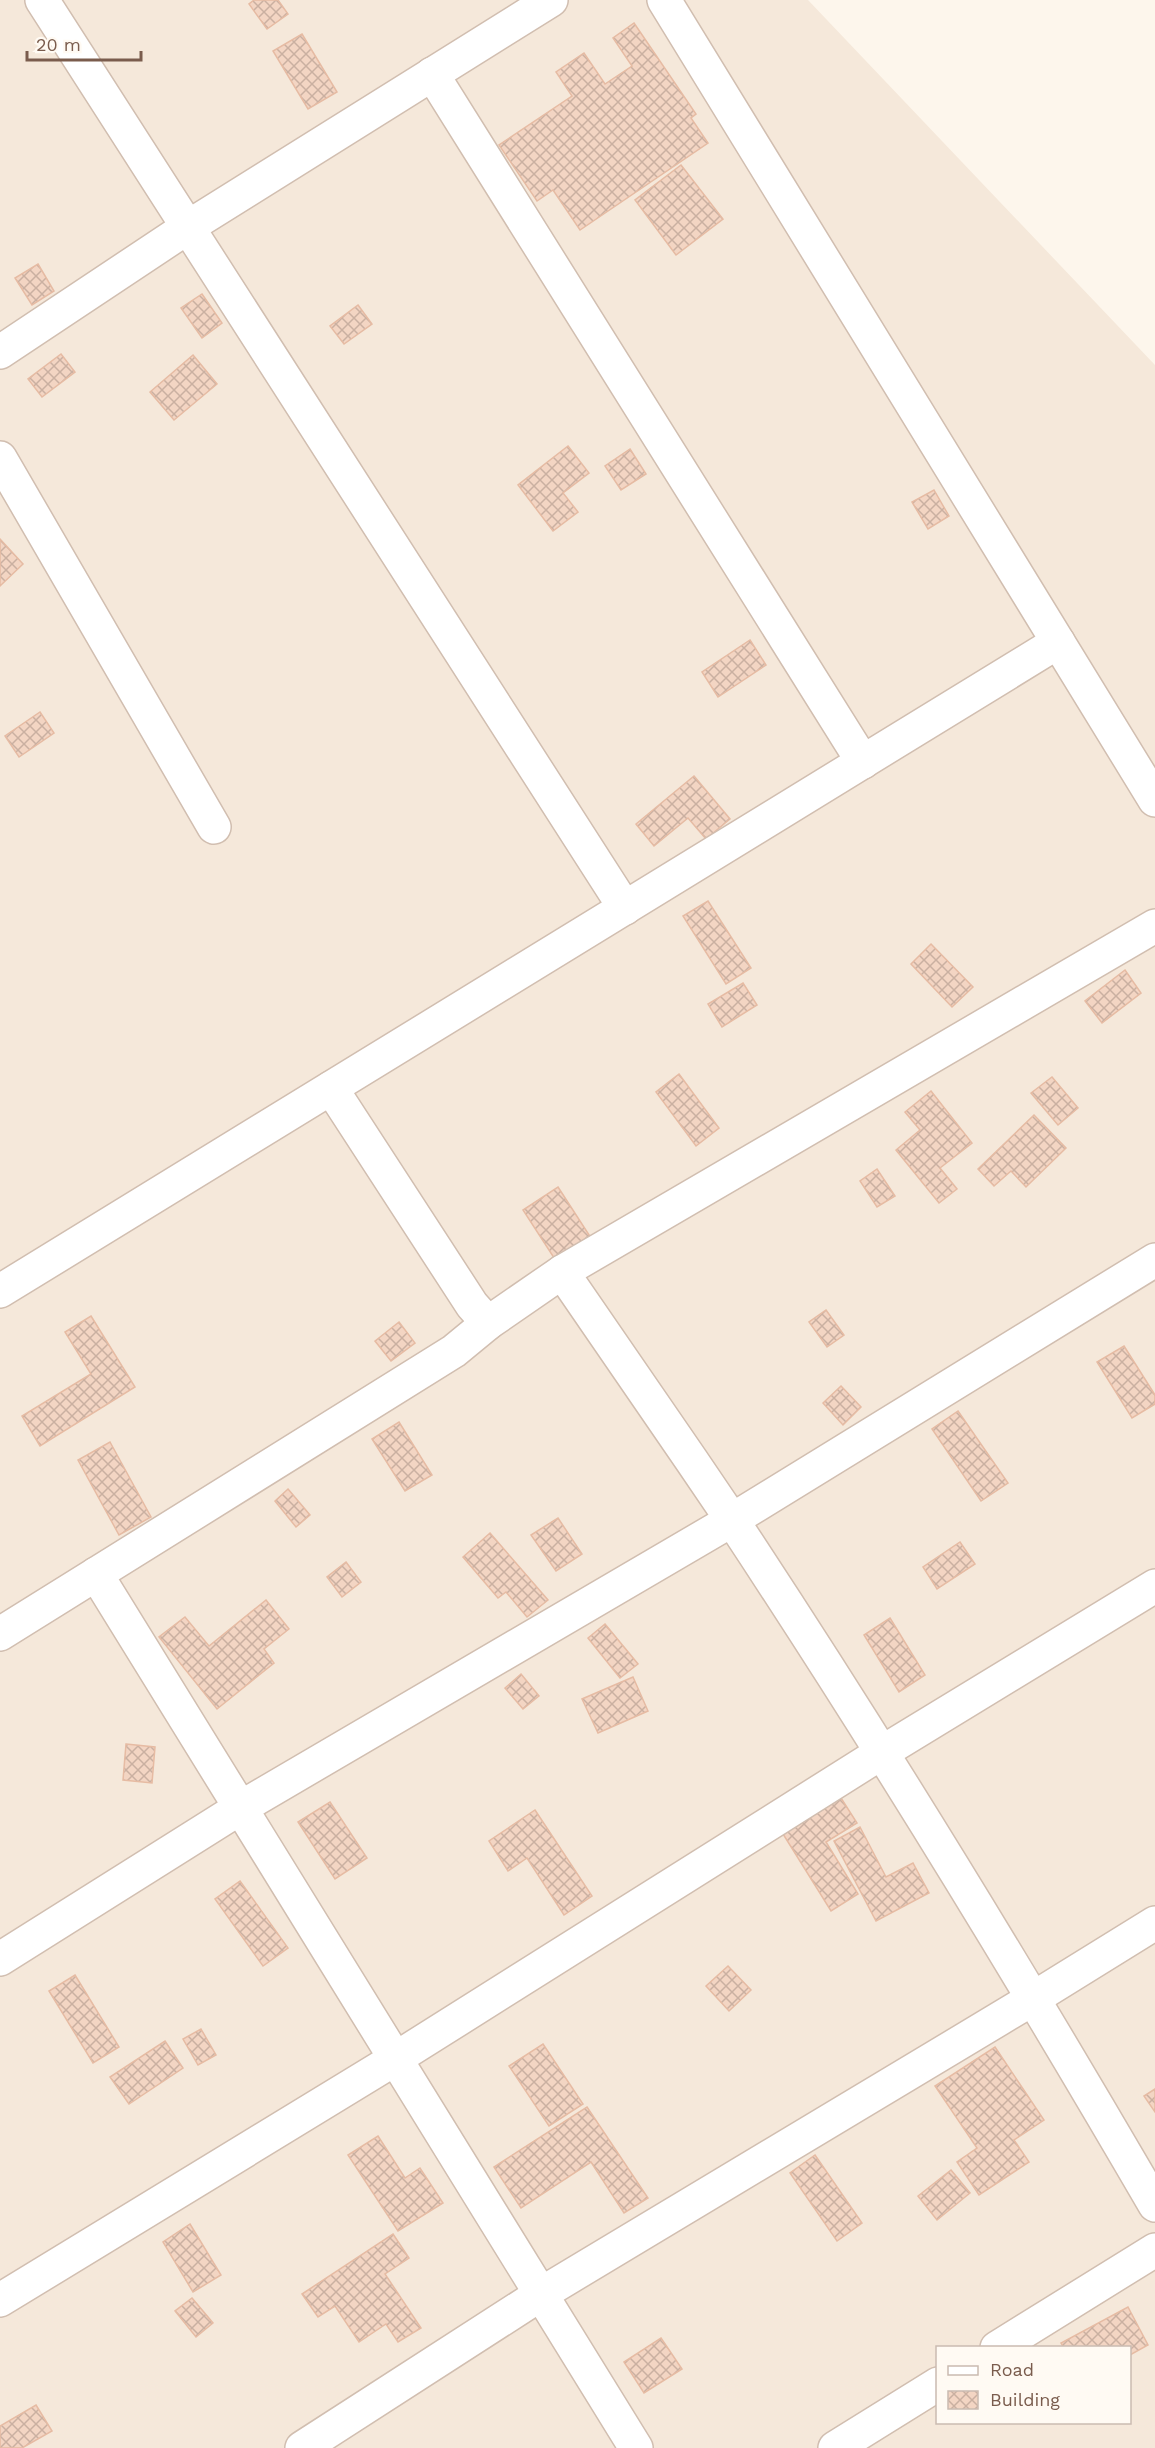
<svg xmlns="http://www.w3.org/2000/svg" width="1155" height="2448" viewBox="0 0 1155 2448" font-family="'Work Sans',sans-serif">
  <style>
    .residential { fill: #f5e8da; fill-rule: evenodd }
    .building { fill: url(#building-cross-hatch); stroke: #e6bba3; stroke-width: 1.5 }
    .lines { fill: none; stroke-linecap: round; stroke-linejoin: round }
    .street-casing { stroke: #d1beb0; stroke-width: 36 }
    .street { stroke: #fff; stroke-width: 33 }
  </style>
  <defs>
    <pattern id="building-cross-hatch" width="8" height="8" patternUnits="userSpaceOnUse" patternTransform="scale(1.5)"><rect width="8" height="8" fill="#f3d5c3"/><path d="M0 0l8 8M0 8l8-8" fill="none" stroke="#cab0a1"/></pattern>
  </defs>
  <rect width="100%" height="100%" fill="#fdf6ec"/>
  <!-- residential -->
  <path class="residential" d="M0,0H808L1155,365V2448H0ZM938,2348H1130V2422H938Z"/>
  <!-- building -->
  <g class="building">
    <path d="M254,0H278L288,14L267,29L249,4Z"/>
    <path d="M634,23L696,114L691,118L708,143L580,230L553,190L537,201L499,145L572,96L556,72L584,53L605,84L632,66L613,38Z"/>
    <path d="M302,34L337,92L308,109L273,51Z"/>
    <path d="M681,165L723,219L676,255L635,200Z"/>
    <path d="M38,264L54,291L32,305L15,278Z"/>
    <path d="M202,294L222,323L202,338L181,308Z"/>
    <path d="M358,305L372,324L344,344L330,326Z"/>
    <path d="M61,354L75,372L42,397L28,379Z"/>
    <path d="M193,355L217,384L174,420L150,392Z"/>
    <path d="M568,446L589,473L563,493L578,512L553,531L518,485Z"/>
    <path d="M630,449L646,474L621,490L605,466Z"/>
    <path d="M934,490L949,516L928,529L912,502Z"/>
    <path d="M0,539L23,564L0,586Z"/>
    <path d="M750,640L766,665L718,697L702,672Z"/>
    <path d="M40,712L54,733L19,757L5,736Z"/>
    <path d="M694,776L730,819L706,839L688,818L654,846L636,824Z"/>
    <path d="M708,901L751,968L726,984L683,916Z"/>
    <path d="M931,944L973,987L952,1007L911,964Z"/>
    <path d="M1125,970L1141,993L1102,1023L1085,1001Z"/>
    <path d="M743,983L757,1005L722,1027L708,1004Z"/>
    <path d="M679,1074L719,1128L696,1146L656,1092Z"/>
    <path d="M1052,1077L1078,1108L1058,1125L1031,1093Z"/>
    <path d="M931,1091L972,1143L940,1168L957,1189L939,1203L896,1150L920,1130L905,1112Z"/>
    <path d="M1034,1115L1066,1148L1026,1187L1011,1171L994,1186L978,1169Z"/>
    <path d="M877,1169L895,1196L877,1207L860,1181Z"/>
    <path d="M558,1187L593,1241L558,1264L523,1210Z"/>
    <path d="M826,1310L844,1335L827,1347L809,1322Z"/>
    <path d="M91,1316L135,1387L40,1446L22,1416L91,1374L65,1332Z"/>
    <path d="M399,1322L415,1343L391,1361L375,1341Z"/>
    <path d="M1124,1346L1155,1395V1404L1132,1418L1097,1362Z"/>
    <path d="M841,1386L861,1407L843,1425L823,1403Z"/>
    <path d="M958,1411L1008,1483L981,1501L932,1429Z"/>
    <path d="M399,1422L432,1475L405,1491L372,1439Z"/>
    <path d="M110,1442L151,1517L119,1535L78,1460Z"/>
    <path d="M288,1489L310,1515L296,1527L275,1501Z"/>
    <path d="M558,1518L582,1554L556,1571L531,1535Z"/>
    <path d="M490,1533L548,1600L527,1617L506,1592L498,1598L463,1557Z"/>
    <path d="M960,1542L975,1564L937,1589L923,1567Z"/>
    <path d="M346,1562L361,1582L342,1597L327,1577Z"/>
    <path d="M266,1600L289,1629L264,1649L274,1663L217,1709L159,1637L185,1617L209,1646Z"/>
    <path d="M890,1618L925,1675L899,1692L864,1635Z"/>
    <path d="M605,1624L638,1664L620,1678L588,1638Z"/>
    <path d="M521,1674L539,1696L523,1709L505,1688Z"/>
    <path d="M633,1677L648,1711L598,1733L582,1699Z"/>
    <path d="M126,1744L155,1747L152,1783L123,1780Z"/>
    <path d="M841,1798L857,1823L826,1842L858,1894L831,1911L783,1834Z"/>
    <path d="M330,1802L367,1858L335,1879L298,1822Z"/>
    <path d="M535,1810L592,1896L564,1915L527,1858L508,1871L489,1841Z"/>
    <path d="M860,1827L886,1877L913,1863L929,1893L876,1921L834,1841Z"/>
    <path d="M240,1881L288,1948L263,1966L215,1899Z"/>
    <path d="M728,1966L751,1990L729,2011L706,1986Z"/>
    <path d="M75,1975L119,2047L93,2063L49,1991Z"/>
    <path d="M201,2029L216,2055L198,2065L183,2039Z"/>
    <path d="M165,2041L183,2068L129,2104L110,2077Z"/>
    <path d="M543,2044L583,2104L549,2126L509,2066Z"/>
    <path d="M995,2047L1044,2120L1014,2140L1029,2162L979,2195L957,2162L977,2148L935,2086Z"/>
    <path d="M1155,2089V2112L1144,2096Z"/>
    <path d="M587,2107L648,2198L624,2213L591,2162L521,2208L494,2167Z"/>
    <path d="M378,2136L405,2178L420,2168L443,2203L398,2231L348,2155Z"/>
    <path d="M815,2155L862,2223L837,2241L790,2173Z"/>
    <path d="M951,2170L970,2193L937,2220L918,2196Z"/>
    <path d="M190,2224L221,2275L193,2292L163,2242Z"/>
    <path d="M393,2234L409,2258L385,2274L421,2328L398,2342L386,2324L359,2342L335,2306L318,2317L302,2294Z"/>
    <path d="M192,2298L213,2323L196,2337L175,2311Z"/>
    <path d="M1128,2307L1148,2345L1130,2355V2348H1064L1061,2343Z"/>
    <path d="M661,2338L682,2369L644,2393L624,2362Z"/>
    <path d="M36,2405L52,2431L22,2448H0V2426Z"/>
  </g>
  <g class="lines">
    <!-- street casing -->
    <g class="street-casing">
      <g id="street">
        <path d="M42,0L625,908"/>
        <path d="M664,0L1155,800"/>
        <path d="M432,74L863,762"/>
        <path d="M0,352L188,227L551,0"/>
        <path d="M0,458L214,827"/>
        <path d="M331,1088L472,1305L488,1323"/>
        <path d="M562,1272C619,1355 676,1437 732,1520C880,1744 1020,1973 1155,2205"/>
        <path d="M0,1291L1058,642"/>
        <path d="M96,1574L636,2448"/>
        <path d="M0,1634L454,1351L488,1323L562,1272L1155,926"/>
        <path d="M0,1959L240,1808L732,1520L1155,1260"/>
        <path d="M0,2300L395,2059L881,1753L1155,1586"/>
        <path d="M997,2348L1155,2250"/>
        <path d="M302,2448L541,2294L1034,1998L1155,1923"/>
        <path d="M835,2448L938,2384"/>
      </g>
    </g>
    <!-- street -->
    <use href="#street" class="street"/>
  </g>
  <!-- legend -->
  <rect x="936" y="2346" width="195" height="78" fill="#fffaf3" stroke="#cabbb1" stroke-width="1.5"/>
  <rect x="948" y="2366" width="30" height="9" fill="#ffffff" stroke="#cabbb1" stroke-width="1.5"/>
  <text x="990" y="2376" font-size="18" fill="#7a5c4d">Road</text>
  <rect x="948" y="2391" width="30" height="18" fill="url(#building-cross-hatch)" stroke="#cabbb1" stroke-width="1.5"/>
  <text x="990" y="2406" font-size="18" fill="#7a5c4d">Building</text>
  <!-- scale -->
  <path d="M27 51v9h114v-9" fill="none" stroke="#7a5c4d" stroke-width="3"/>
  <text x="36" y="51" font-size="18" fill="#7a5c4d" stroke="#fffaf3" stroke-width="4.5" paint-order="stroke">20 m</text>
</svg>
